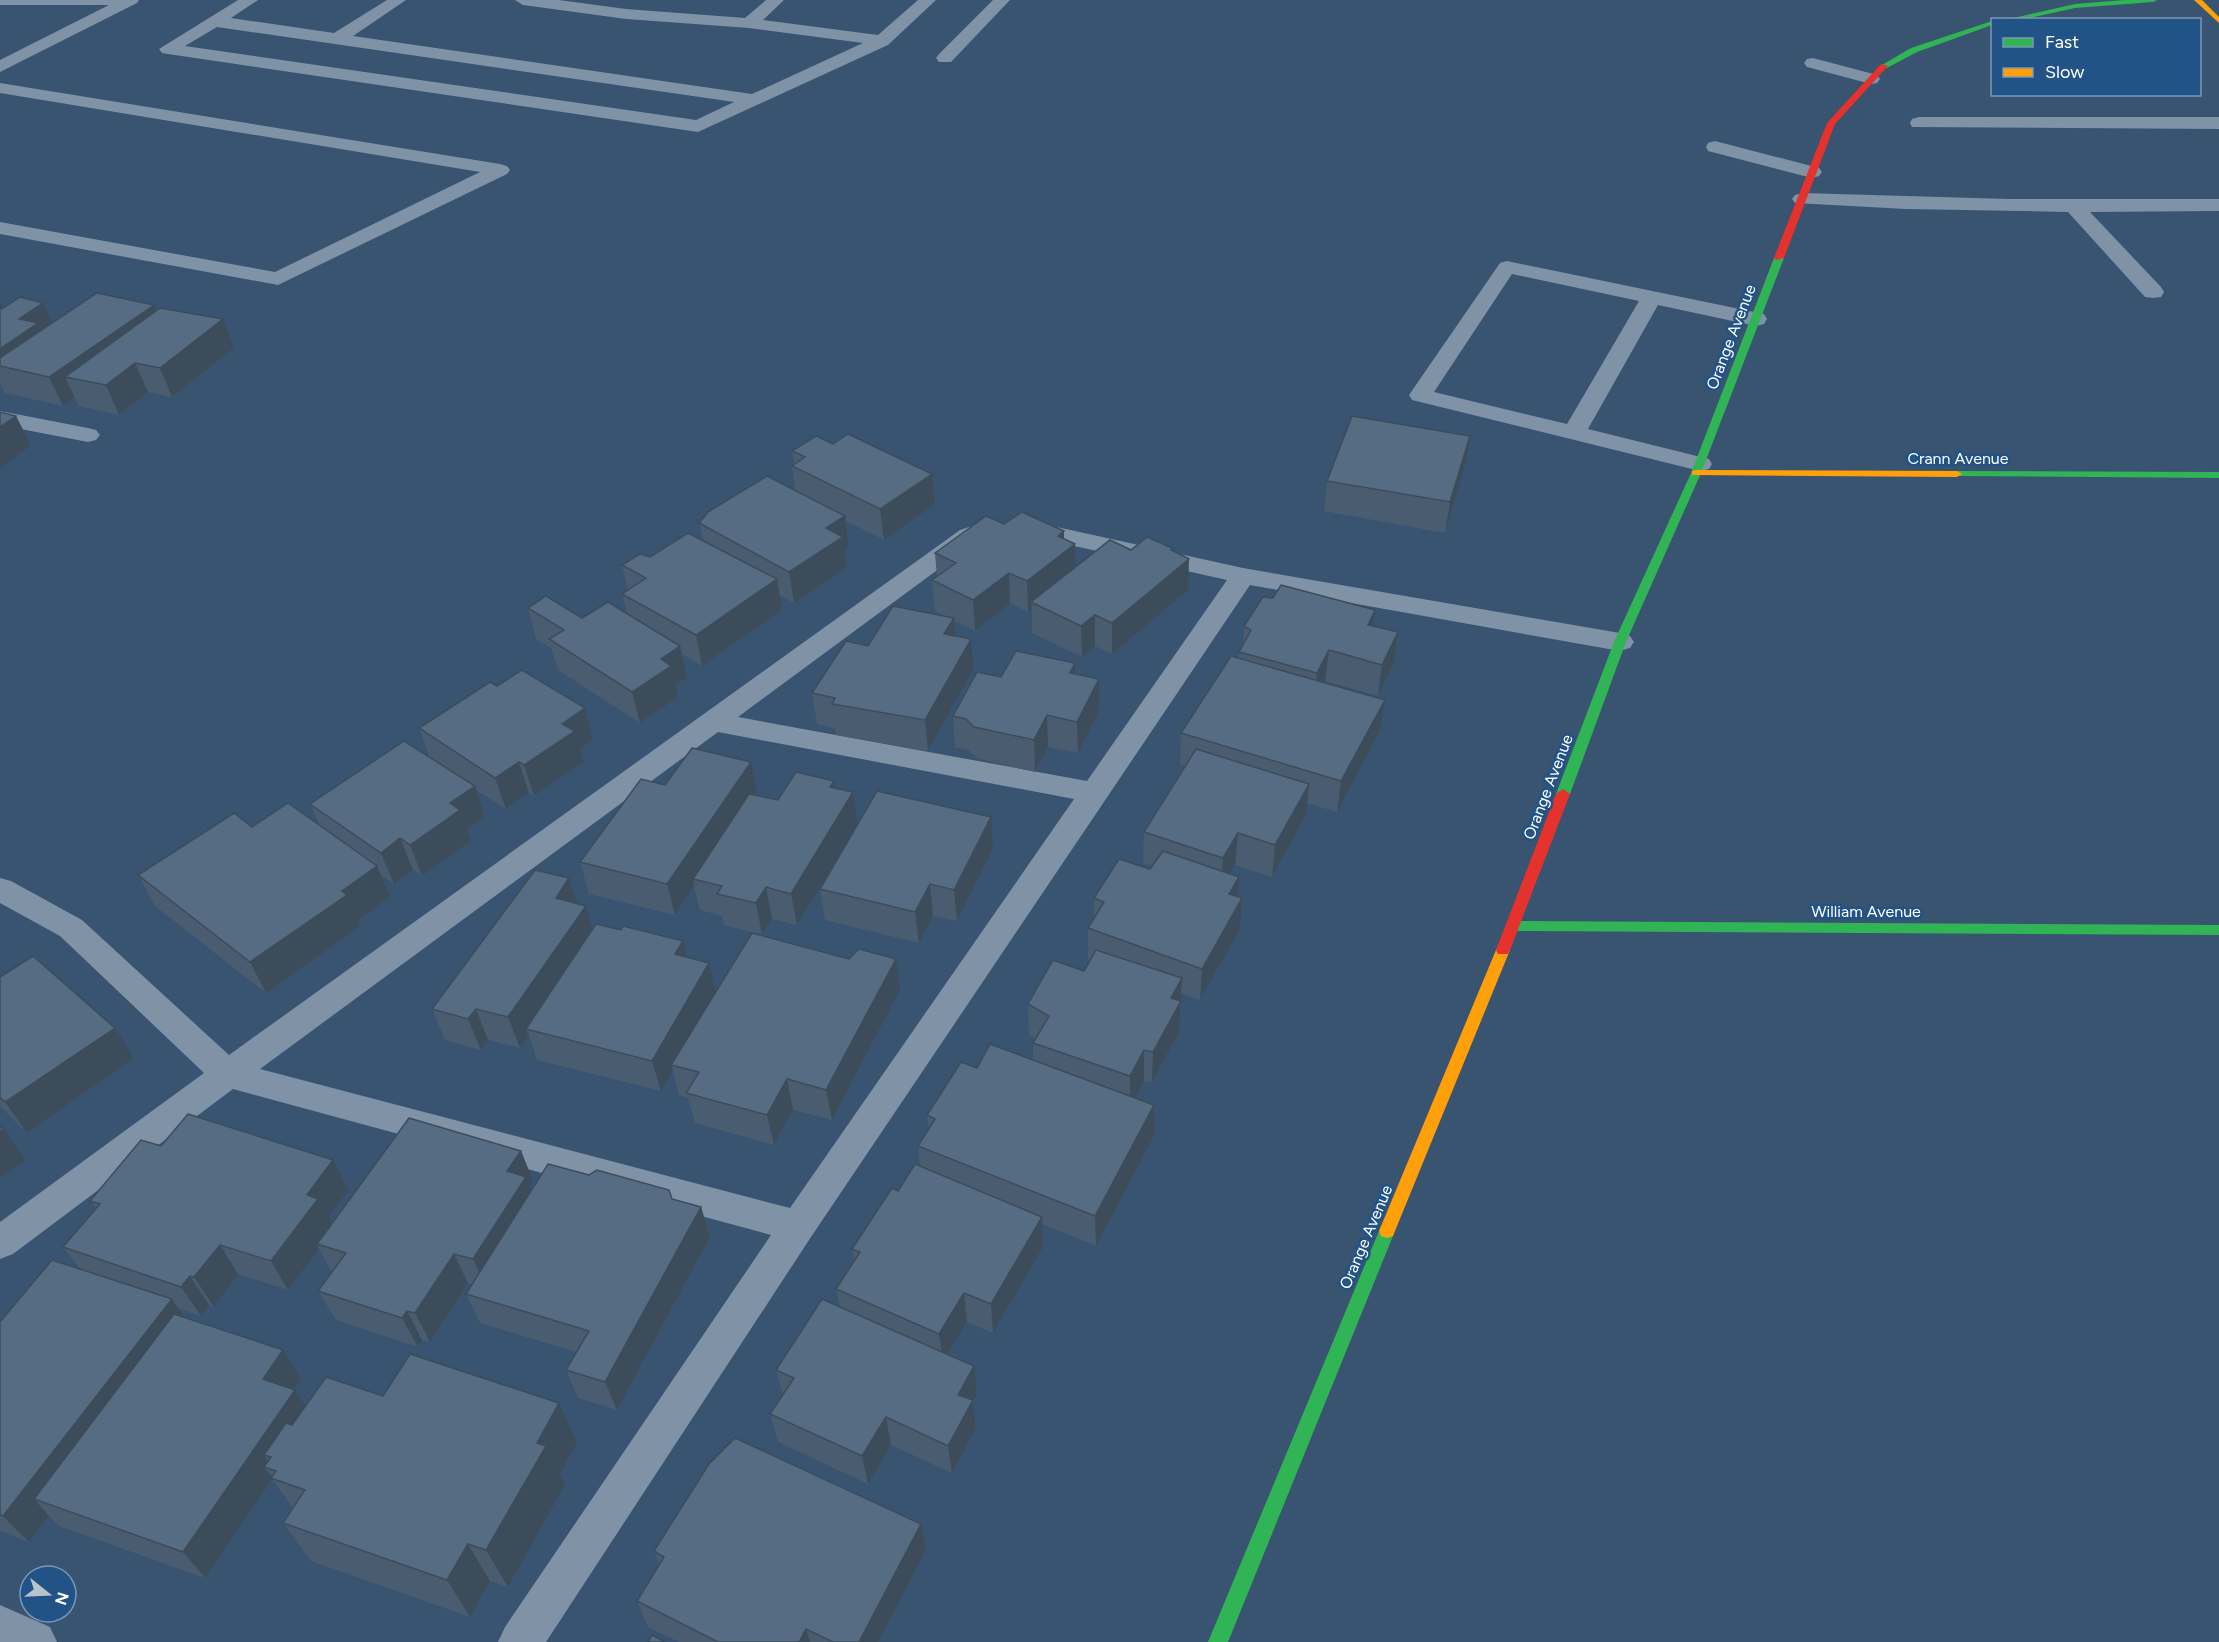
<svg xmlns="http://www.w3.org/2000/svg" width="2219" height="1642" viewBox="0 0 2219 1642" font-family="Figtree,sans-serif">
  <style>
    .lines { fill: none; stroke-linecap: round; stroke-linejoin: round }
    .lane { fill: #7f92a6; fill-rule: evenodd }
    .fast { fill: #30b455; fill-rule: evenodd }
    .slow { fill: #ff9f0a; fill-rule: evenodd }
    .jam { fill: #e5322d; fill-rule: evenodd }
    .wall { fill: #4a5d70 }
    .shaded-wall { fill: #3c4c5b }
    .building { fill: #566c82; stroke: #3c4c5b; stroke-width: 1.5 }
    .labels { text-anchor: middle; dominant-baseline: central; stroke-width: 5; stroke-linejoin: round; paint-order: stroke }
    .street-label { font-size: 16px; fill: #fff; stroke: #215387 }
  </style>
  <rect width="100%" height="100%" fill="#385470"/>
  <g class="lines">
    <!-- lane -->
    <g class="lane">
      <path d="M0,0H139L137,3L0,72V60L109,5H0Z"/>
      <path d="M238,0H258L231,18L334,33L387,0H406L353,36L752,94L863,43L749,28L626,19L523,5L515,0H559L626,9L745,18L766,0H784L763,20L878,35L918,0H936L888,45L698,132L168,54L162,53L159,49ZM217,27L734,102L696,120L185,46Z"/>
      <path d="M993,0H1010L951,62H939L936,58L939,54Z"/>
      <path d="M1813,58L1877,75L1880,79L1877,83L1871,84L1807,67L1804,63L1807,59Z"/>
      <path d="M0,83L500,164L507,166L510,170L507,174L278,285L0,234V222L275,272L480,172L0,93Z"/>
      <path d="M1919,117H2219V129L1912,127L1910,123L1912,119Z"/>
      <path d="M1715,141L1819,168L1822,172L1819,176L1812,178L1708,151L1706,147L1708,143Z"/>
      <path d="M1802,193L2010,199H2219V211L2090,212L2161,287L2164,292L2161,297L2153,298L2145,297L2068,212L1906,209L1795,203L1792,199L1795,195Z"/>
      <path d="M1507,261L1764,314L1767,319L1764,324L1756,326L1658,305L1588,429L1709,459L1712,464L1709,469L1700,471L1412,400L1409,395L1500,263ZM1512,274L1639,301L1567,424L1434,392Z"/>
      <path d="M0,411L88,428L96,430L100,435L96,440L88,442L0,425Z"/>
      <path d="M1025,520L1243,568L1620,633L1630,636L1634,642L1630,648L1620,651L1250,585L811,1237L546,1642H498L505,1627L771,1235L233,1089L13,1254L0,1259V1222L204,1073L60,936L0,903V878L11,881L82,920L229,1055L960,530L969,527L978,530L982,535L978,540L738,717L1087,781L1227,580L1016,533L1012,528L1016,523ZM718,732L1074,799L790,1208L260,1069Z"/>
      <path d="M0,1605L50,1627L57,1642H0Z"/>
    </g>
    <!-- fast -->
    <g class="fast">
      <path d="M2124,0H2157L2153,2L2075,8L2021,20H2005L2075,4Z"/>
      <path d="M1992,21V25L1917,52L1887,68L1880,66L1911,48Z"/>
      <path d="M1779,255L1784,258L1701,473L1626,642L1570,794L1568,797H1558L1556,794L1614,642L1691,473L1774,258Z"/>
      <path d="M1957,471L2219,472V478L1953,476V472Z"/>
      <path d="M1513,921L2219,925V935L1513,931L1508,930L1506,926L1508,922Z"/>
      <path d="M1387,1224L1393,1226L1395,1231L1228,1642H1208L1379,1231L1381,1226Z"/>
    </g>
    <!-- slow -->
    <g class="slow">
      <path d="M2194,0H2202L2219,17V23Z"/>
      <path d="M1696,470L1957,471L1962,474L1957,477L1692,475V471Z"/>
      <path d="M1503,945L1508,946L1510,950L1395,1231L1393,1236L1387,1238L1381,1236L1379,1231L1496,950L1498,946Z"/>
    </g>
    <!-- jam -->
    <g class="jam">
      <path d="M1881,64L1888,66L1835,124L1784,258L1776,260L1774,258L1827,123Z"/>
      <path d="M1563,789L1570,794L1510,950L1508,954H1498L1496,950L1556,794Z"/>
    </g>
  </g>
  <!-- wall -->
  <g class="wall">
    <path d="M0,301L3,307L1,308L2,309L43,303L52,323L154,305L156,311L223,319L234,348L172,397L148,392L119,415L79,406L75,398L63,406L5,393L0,383Z"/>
    <path d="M833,444L932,474L935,504L884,540L846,521L849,546L845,549L847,567L794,603L779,595L782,610L702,666L682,654L687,678L675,685L678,697L640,723L558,670L551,648L536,639L528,608L582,618L627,613L622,594L628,590L622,565L703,540L699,523L795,490L792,466L794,464L792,451Z"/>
    <path d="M1465,466L1445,533L1324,511L1327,481Z"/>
    <path d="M1004,524L1064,539L1075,567L1131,550L1172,551L1188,590L1112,654L1095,646L1082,657L1032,633V609L1028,612L1010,603L975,631L955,621L956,637L973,670L928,751L836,735L835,728L817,724L812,693L868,646L944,616L935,611L932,580L937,577L935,553Z"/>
    <path d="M1244,626H1373L1398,632L1394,663L1378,696L1325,681V682L1385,700L1380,731L1337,812L1307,803L1306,815L1272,877L1235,865L1230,874L1238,897L1240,929L1200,1000L1181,993L1179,1032L1152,1082L1144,1081L1135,1098L1154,1105V1136L1096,1246L1042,1224L1043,1247L993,1333L967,1322L948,1354L977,1395L973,1402L976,1428L952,1473L891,1445L868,1484L778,1442L770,1414L783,1395L776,1370L840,1306L836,1289L854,1260L852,1249L898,1191L920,1167L918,1146L929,1128L927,1115L977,1068L1033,1060V1043L1035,1038L1029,1035L1028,1004L1084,971L1090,960L1088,959V928L1094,918V898L1150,869L1153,866L1143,863L1144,832L1186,766L1180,764L1181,733L1238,658L1239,652L1243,644Z"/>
    <path d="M1076,675L1099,711L1078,753L1048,747L1035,772L976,758L969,750L955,747L953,716L1001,677Z"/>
    <path d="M497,686L593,739L580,749L584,762L534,796L529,793L506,809L476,790L485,817L467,830L471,841L422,876L413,870L394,884L381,875L390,897L358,920L361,926L266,993L155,906L138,875L252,827L319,824L310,804L429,756L419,728Z"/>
    <path d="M665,785L757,793L756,795L778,800L835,788L853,792L858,824L797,925L772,919L762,935L724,925L722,916L700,910L694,886L675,915L589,894L580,862Z"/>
    <path d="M993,849L957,921L933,916L919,943L825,920L820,889Z"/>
    <path d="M569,878L577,904L586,906L593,929L709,963L716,991L900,990L832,1120L793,1110L774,1145L695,1123L688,1098L679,1095L673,1071L661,1091L537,1060L529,1035L520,1048L488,1040L481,1050L445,1040L432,1009Z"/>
    <path d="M0,977L134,1058L27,1133L0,1106Z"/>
    <path d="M161,1146L333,1160L349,1190L329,1217L332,1223L521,1151L533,1181L530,1186L531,1190L672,1199L701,1207L710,1237L617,1410L578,1398L566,1370L576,1352L480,1323L466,1294L472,1284L468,1283L430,1342L422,1340L418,1347L336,1320L318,1291L332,1272L319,1249L288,1290L238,1274L214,1307L209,1305L201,1316L178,1308L185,1318L301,1379L294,1389L295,1390L306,1406L383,1396L577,1443L560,1474L565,1485L508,1587L490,1581L470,1617L311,1561L283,1523L293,1508L272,1479L205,1578L59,1526L49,1516L29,1542L0,1531V1322L80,1269L63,1247L96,1209L90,1201Z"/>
    <path d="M926,1550L878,1642H679L648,1627L637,1601L659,1565L654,1551Z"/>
  </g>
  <!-- shaded-wall -->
  <g class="shaded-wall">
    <path d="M0,301L3,307L1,308L0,325Z"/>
    <path d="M43,303L56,331L0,366V349L19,319Z"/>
    <path d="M154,305L165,334L65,377L75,398L63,406L49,377Z"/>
    <path d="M223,319L234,348L172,397L160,368Z"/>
    <path d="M135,363L148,392L119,415L106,385Z"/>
    <path d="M16,416L31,445L0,469V427Z"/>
    <path d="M1470,436L1465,466L1445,533L1450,502Z"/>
    <path d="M932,474L935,504L884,540L880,509Z"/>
    <path d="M845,516L849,546L845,549L847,567L794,603L789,572L826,528Z"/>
    <path d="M1064,531V552L1075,544V574L1031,602L1032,609L1028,612L1027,581L1058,536Z"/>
    <path d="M1172,548L1171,574L1189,559L1188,590L1112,654V623Z"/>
    <path d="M1009,573L1010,603L975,631L973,600Z"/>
    <path d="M777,579L782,610L702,666L696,635Z"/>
    <path d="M1375,610L1371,641L1368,625Z"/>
    <path d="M1095,615V646L1082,657L1081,626Z"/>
    <path d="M954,618L957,649L944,634Z"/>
    <path d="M1398,632L1394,663L1378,696L1382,665Z"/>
    <path d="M971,639L973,670L928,751L925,720Z"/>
    <path d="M680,646L687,678L675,685L678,697L640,723L632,692L661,659Z"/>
    <path d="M1329,650L1325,681L1314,704L1317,673Z"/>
    <path d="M1075,663L1076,694L1070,673Z"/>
    <path d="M1099,679V711L1078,753L1077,722Z"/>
    <path d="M1385,700L1380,731L1337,812L1341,781Z"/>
    <path d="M585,708L593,739L580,749L584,762L534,796L524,765L562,724Z"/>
    <path d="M1047,715L1048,747L1035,772L1034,740Z"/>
    <path d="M519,762L529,793L506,809L495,778Z"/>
    <path d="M751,762L757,793L699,880L693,879L694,886L675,915L667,884Z"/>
    <path d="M834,781L838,812L830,787Z"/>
    <path d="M1309,784L1306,815L1272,877L1275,845Z"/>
    <path d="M475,786L485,817L467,830L471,841L422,876L410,845L450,803Z"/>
    <path d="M853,792L858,824L797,925L791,894Z"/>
    <path d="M991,817L993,849L957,921L954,890Z"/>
    <path d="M1238,833L1235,865L1221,889L1223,858Z"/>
    <path d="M400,838L413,870L394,884L381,853Z"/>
    <path d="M377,866L390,897L358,920L361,926L266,993L250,962L342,891Z"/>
    <path d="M1239,877L1237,908L1242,898L1240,929L1200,1000L1202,969L1229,894Z"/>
    <path d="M569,878L579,909L556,898Z"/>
    <path d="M930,884L933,916L919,943L915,912Z"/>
    <path d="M766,887L772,919L762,935L756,903Z"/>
    <path d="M586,906L595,937L526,1029L529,1035L520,1048L508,1017Z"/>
    <path d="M683,941L691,972L675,954Z"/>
    <path d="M896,959L900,990L832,1120L826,1090Z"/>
    <path d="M709,963L717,994L671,1065L673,1071L661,1091L652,1061Z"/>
    <path d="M1182,978L1179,1032L1152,1082L1153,1052L1171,998Z"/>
    <path d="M476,1009L488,1040L481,1050L468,1019Z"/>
    <path d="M115,1028L134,1058L27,1133L5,1102Z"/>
    <path d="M1144,1050V1081L1130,1107V1076Z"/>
    <path d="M787,1079L793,1110L774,1145L767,1115Z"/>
    <path d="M1154,1105V1136L1096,1246L1095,1216Z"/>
    <path d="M4,1130L26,1160L0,1178V1132Z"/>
    <path d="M521,1151L533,1181L530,1186L538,1207L486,1289L473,1259L507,1171Z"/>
    <path d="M333,1160L349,1190L329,1217L335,1228L317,1244L319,1249L288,1290L271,1261L307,1195Z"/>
    <path d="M701,1207L710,1237L617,1410L605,1382Z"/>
    <path d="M1042,1217L1043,1247L993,1333L991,1304Z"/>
    <path d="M220,1245L238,1274L214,1307L194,1277Z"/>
    <path d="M454,1254L468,1283L430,1342L415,1313Z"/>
    <path d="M190,1276L209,1305L201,1316L181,1287Z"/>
    <path d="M964,1293L967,1322L943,1362L939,1334Z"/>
    <path d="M172,1299L192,1328L34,1499L49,1516L29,1542L3,1516Z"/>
    <path d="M407,1311L422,1340L418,1347L402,1318Z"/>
    <path d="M283,1350L301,1379L282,1407L263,1379Z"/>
    <path d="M974,1366L977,1395L973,1402L976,1428L952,1473L948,1446L958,1395Z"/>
    <path d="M295,1390L314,1418L271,1457L264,1455L275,1471L264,1467L273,1478L205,1578L183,1552Z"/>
    <path d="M559,1403L577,1443L560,1474L565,1485L508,1587L486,1550L537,1443Z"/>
    <path d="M886,1417L891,1445L868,1484L862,1456Z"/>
    <path d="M921,1524L926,1550L878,1642H859Z"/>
    <path d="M468,1544L490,1581L470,1617L447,1580Z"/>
    <path d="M806,1629L810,1642H799Z"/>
  </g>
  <!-- building -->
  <g class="building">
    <path d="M97,293L154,305L49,377L0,366V358Z"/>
    <path d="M20,297L43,303L19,319L38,323L0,349V308L2,309Z"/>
    <path d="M160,308L223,319L160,368L135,363L106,385L65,377Z"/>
    <path d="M0,412L16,416L0,427Z"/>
    <path d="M1352,416L1470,436L1450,502L1327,481Z"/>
    <path d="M848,434L932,474L880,509L792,466L805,457L792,451L816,436L833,444Z"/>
    <path d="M767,476L845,516L826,528L843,537L789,572L699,523L708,512Z"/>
    <path d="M1022,512L1064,531L1058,536L1075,544L1027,581L1009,573L973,600L932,580L956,563L935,553L986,516L1004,524Z"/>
    <path d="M688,533L777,579L696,635L622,594L646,578L622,565L640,554L650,557Z"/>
    <path d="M1147,537L1172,548L1171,550L1189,559L1112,623L1095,615L1081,626L1031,602L1110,540L1131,550Z"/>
    <path d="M1281,585L1375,610L1368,625L1398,632L1382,665L1329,650L1317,673L1239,652L1251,630L1244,626L1263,597L1273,598Z"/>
    <path d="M546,596L582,618L608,602L680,646L661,659L671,666L632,692L549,639L564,630L528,608Z"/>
    <path d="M893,606L954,618L944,634L971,639L925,720L832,704L835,698L812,693L846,641L868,646Z"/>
    <path d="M1016,651L1075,663L1070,673L1099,679L1077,722L1047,715L1034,740L974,727L966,719L953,716L977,672L1001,677Z"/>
    <path d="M1231,656L1385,700L1341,781L1181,733Z"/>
    <path d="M522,670L585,708L562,724L575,731L524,765L519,762L495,778L419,728L490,682L497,686Z"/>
    <path d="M404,741L475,786L450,803L460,810L410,845L400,838L381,853L310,804Z"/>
    <path d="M692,748L751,762L667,884L580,862L641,779L665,785Z"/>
    <path d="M1196,749L1309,784L1275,845L1238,833L1223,858L1144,832Z"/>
    <path d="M796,772L834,781L830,787L853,792L791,894L766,887L756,903L717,894L722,886L693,879L749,794L778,800Z"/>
    <path d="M877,791L991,817L954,890L930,884L915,912L820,889Z"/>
    <path d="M288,803L377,866L342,891L347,895L250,962L138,875L234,813L252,827Z"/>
    <path d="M1163,851L1239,877L1229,894L1242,898L1202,969L1088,928L1104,902L1094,898L1119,859L1150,869Z"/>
    <path d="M535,870L569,878L556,898L586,906L508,1017L476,1009L468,1019L432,1009Z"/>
    <path d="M596,924L621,930L623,926L683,941L675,954L709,963L652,1061L526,1029Z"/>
    <path d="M752,933L849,959L859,949L896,959L826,1090L787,1079L767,1115L686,1093L699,1072L671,1065Z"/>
    <path d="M1096,950L1182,978L1171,998L1181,1001L1153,1052L1144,1050L1130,1076L1033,1043L1049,1016L1028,1004L1053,960L1084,971Z"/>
    <path d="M33,956L115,1028L5,1102L0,1097V977Z"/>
    <path d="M990,1044L1154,1105L1095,1216L918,1146L935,1119L927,1115L961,1062L977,1068Z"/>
    <path d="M188,1114L333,1160L307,1195L318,1199L271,1261L220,1245L194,1277L190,1276L181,1287L63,1247L100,1204L90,1201L141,1140L161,1146Z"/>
    <path d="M409,1118L521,1151L507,1171L526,1177L473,1259L454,1254L415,1313L407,1311L402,1318L318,1291L346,1253L317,1244Z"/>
    <path d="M0,1126L4,1130L0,1132Z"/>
    <path d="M548,1164L589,1175L597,1170L669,1190L672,1199L701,1207L605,1382L566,1370L589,1331L466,1294Z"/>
    <path d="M915,1164L1042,1217L991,1304L964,1293L939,1334L836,1289L860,1252L852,1249L892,1188L898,1191Z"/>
    <path d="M52,1260L172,1299L3,1516L0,1515V1322Z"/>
    <path d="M822,1299L974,1366L958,1395L973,1400L948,1446L886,1417L862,1456L770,1414L794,1378L776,1370Z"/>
    <path d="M174,1314L283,1350L263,1379L295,1390L183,1552L34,1499Z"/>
    <path d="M410,1354L559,1403L537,1443L546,1446L486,1550L468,1544L447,1580L283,1523L305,1490L271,1478L276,1471L264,1467L271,1457L264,1455L286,1423L292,1425L326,1377L383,1396Z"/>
    <path d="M735,1438L921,1524L859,1642H833L806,1629L799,1642H718L637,1601L664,1557L654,1551L709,1464Z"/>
    <path d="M652,1635L665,1642H648Z"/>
  </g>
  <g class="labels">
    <!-- street labels -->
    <g class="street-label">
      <text transform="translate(1731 337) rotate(-69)">Orange Avenue</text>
      <text x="1958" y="458">Crann Avenue</text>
      <text transform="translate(1548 787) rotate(-69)">Orange Avenue</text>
      <text x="1866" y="911">William Avenue</text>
      <text transform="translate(1366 1237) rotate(-67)">Orange Avenue</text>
    </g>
  </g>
  <!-- legend -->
  <rect x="1991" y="18" width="210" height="78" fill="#215387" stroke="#7a98b7" stroke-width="1.5"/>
  <rect x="2003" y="38" width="30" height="9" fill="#30b455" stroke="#7a98b7" stroke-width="1.5"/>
  <text x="2045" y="48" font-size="18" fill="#ffffff">Fast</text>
  <rect x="2003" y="68" width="30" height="9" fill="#ff9f0a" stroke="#7a98b7" stroke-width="1.5"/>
  <text x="2045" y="78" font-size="18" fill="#ffffff">Slow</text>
  <!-- north arrow -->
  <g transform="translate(48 1594) rotate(108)"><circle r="28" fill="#215387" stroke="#7a98b7" stroke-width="1.5"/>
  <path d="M0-4.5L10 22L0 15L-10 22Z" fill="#b9c3cd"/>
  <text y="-9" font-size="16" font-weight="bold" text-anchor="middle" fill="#ffffff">N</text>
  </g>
</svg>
